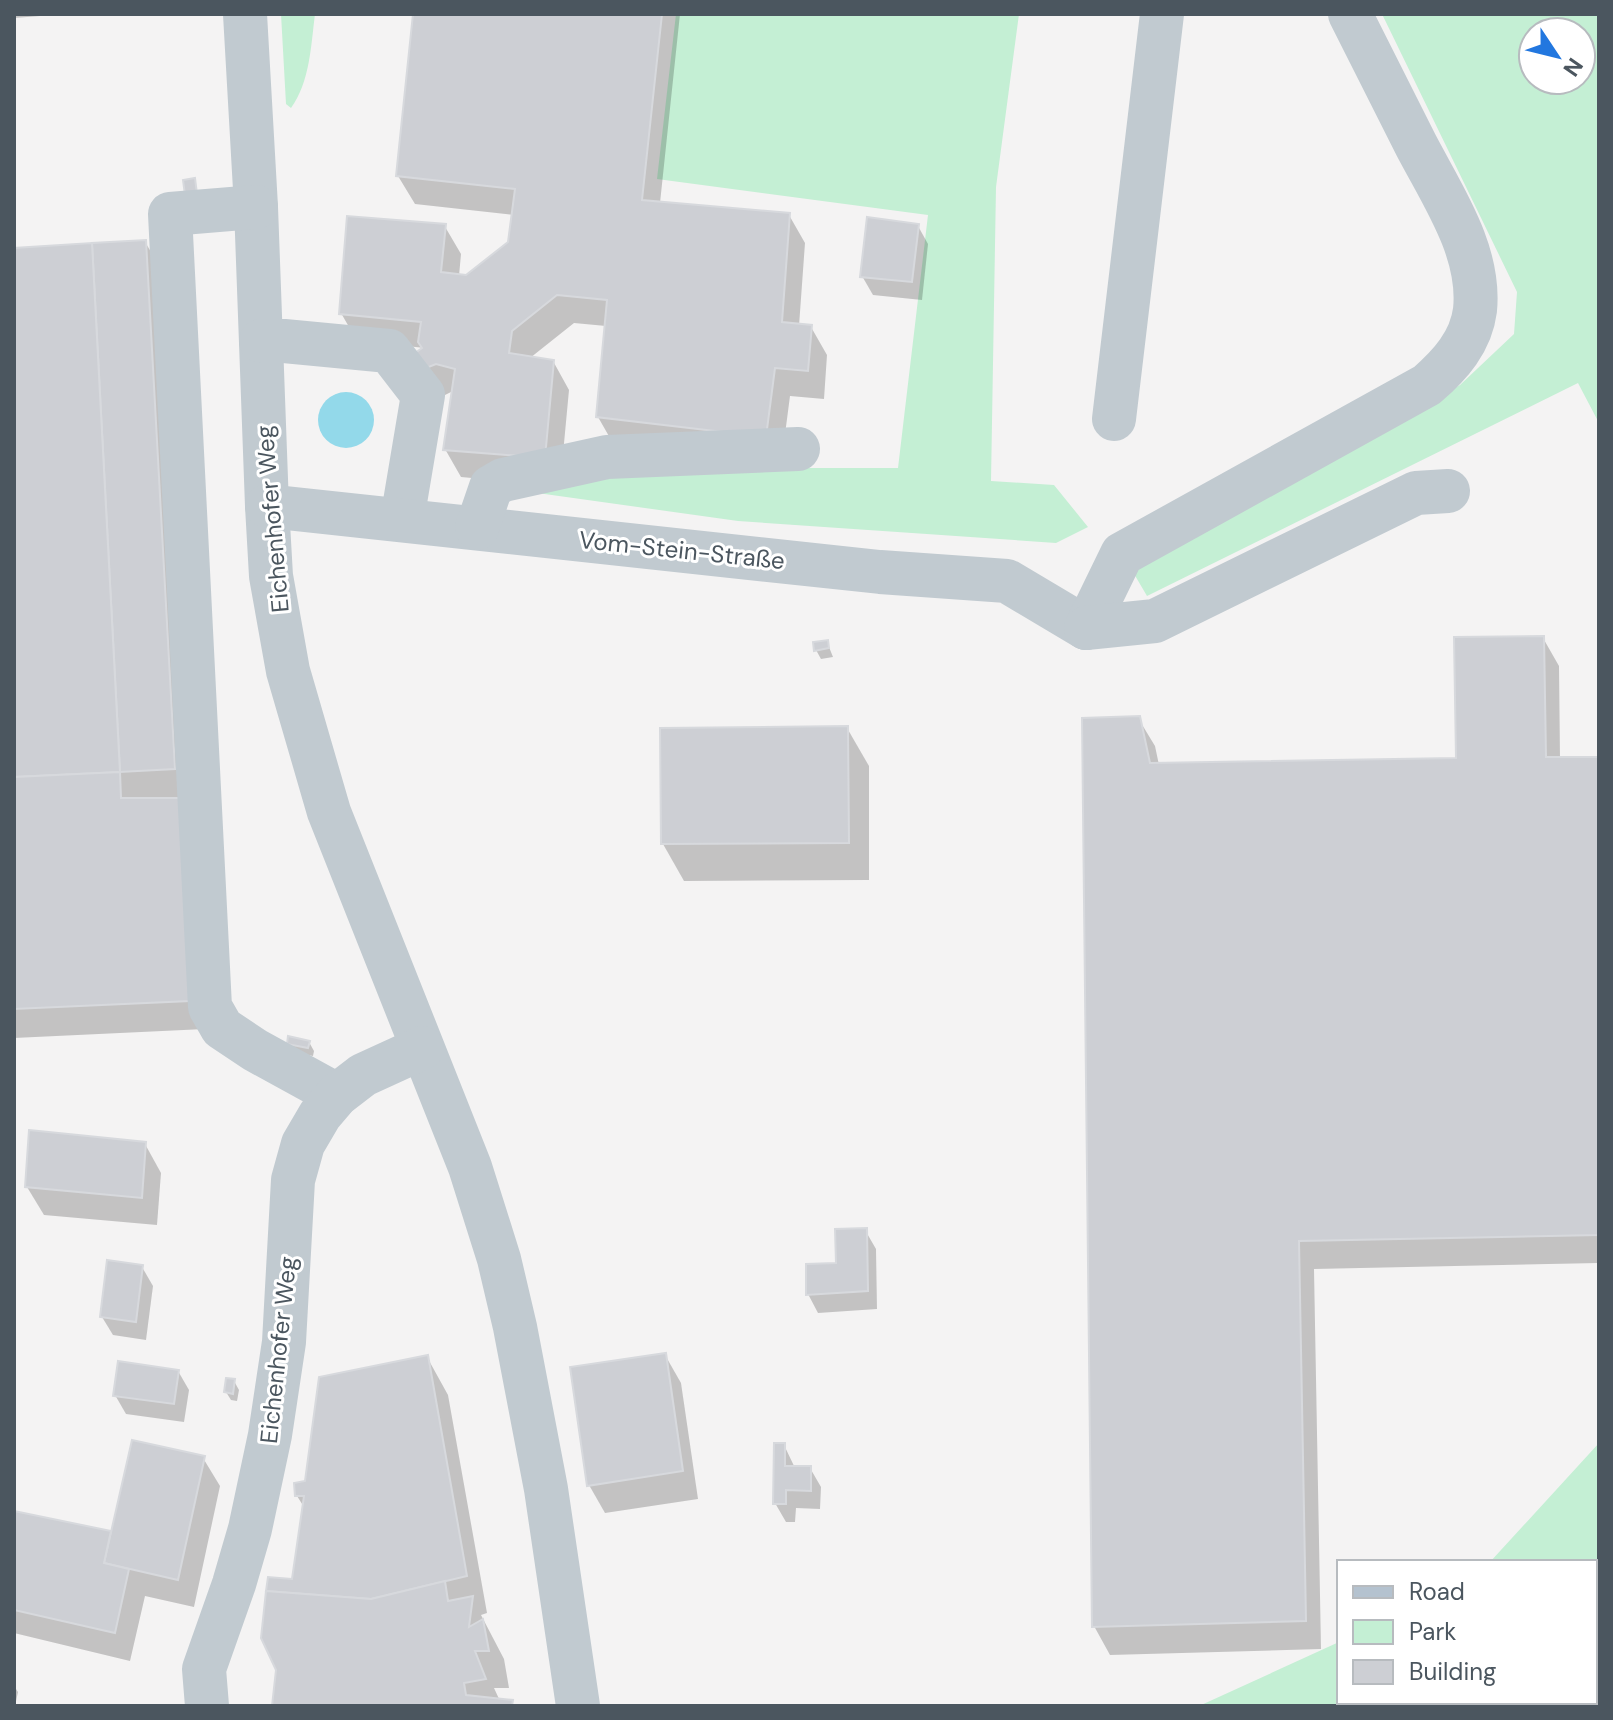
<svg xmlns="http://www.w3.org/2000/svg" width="1613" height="1720" viewBox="0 0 1613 1720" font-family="'DM Sans',sans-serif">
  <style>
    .green { fill: #c4efd4; fill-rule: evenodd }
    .water { fill: #93d9ea }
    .shadow { fill: #0003 }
    .building { fill: #cdcfd4; stroke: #d7d9dd; stroke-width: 2 }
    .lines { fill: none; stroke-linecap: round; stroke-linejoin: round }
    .minor { stroke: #c1cad0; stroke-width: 44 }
    .major { stroke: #b4c2cf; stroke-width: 44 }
    .labels { text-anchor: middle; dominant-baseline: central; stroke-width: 6; stroke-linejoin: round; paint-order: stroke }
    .street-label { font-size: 24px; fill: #4b565f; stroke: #fff }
  </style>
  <rect width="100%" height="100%" fill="#f4f3f3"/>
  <!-- green -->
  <g class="green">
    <path d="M281,14H315C311,45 310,82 291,108L286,104Z"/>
    <path d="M676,14H1019L996,187L991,481L1054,485L1088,527L1056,543L738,521L516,490L613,472L730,468H898L928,215L657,179Z"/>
    <path d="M1382,14H1599V423L1578,383L1147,596L1130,567L1460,385L1514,334L1517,292ZM1533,32H1581V80H1533Z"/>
    <path d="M1599,1443V1645L1595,1646V1562H1490Z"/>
    <path d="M1339,1642V1702H1444L1435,1706H1199Z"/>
  </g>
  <!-- water -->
  <circle class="water" cx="346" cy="420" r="28"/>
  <!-- shadow -->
  <g class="shadow">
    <path d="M14,14H67L14,18Z"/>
    <path d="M415,14H680L660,203L789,215L805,243L799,326L811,327L827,355L824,399L790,396L781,465L614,445L598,417L606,326L574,323L530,358L553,361L569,390L560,486L461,477L445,449L453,391L439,398L430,385L425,348L357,341L341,313L444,225L461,254L459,276L466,277L510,243L514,215L415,204L398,176Z"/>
    <path d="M918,226L928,244L922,300L873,295L862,276Z"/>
    <path d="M145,242L162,270L205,1029L14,1038V250Z"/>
    <path d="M1543,638L1559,666L1560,759H1599V1263L1314,1269L1321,1649L1110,1655L1094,1626L1138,718L1155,746L1159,765L1458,760Z"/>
    <path d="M827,642L833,657L821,659L816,650Z"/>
    <path d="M847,728L869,766V880L684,881L663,844Z"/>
    <path d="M309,1042L314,1051L313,1056L294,1052L289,1043Z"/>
    <path d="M145,1144L161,1173L157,1225L44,1215L27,1187Z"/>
    <path d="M865,1230L876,1249L877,1309L818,1313L808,1294L838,1265Z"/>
    <path d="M142,1267L153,1286L146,1340L113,1335L102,1317Z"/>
    <path d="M665,1355L681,1383L698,1499L605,1513L589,1485Z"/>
    <path d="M427,1357L448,1395L487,1613L481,1615L504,1659L509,1688H494L500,1701L512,1702L514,1706H274L304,1507L297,1496Z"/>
    <path d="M178,1371L189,1390L184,1422L126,1414L115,1395Z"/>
    <path d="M234,1381L239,1390L237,1401L231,1400L226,1392Z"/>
    <path d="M784,1445L795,1468H810L821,1487L820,1509L796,1508L795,1522H786L775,1503Z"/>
    <path d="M203,1458L220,1486L194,1607L145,1596L130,1661L14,1633V1513L112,1534Z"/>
    <path d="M14,1686L18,1692L15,1706H14Z"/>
  </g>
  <!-- building -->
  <g class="building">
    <path d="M413,14H662L642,200L790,213L782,322L812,325L808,371L775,368L766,437L596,417L607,300L557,295L512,331L509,353L554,360L545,458L443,450L455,369L436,364L421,370L411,356L422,348L418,342L421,322L339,314L347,216L446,224L441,272L466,275L508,242L515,189L396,176Z"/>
    <path d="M195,178L197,194L185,195L183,180Z"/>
    <path d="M867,217L919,224L912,282L860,277Z"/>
    <path d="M146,240L175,769L120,772L92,243Z"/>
    <path d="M92,243L120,772L14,777V248Z"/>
    <path d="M1544,636L1546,757H1599V1235L1299,1241L1306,1621L1092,1627L1082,718L1140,716L1150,763L1456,758L1454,637Z"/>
    <path d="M828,640L829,648L814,651L813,642Z"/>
    <path d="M848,726L849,843L661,844L660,728Z"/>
    <path d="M120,772L121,798H180L190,1001L14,1009V777Z"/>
    <path d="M288,1036L310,1041L308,1048L287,1044Z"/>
    <path d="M29,1130L146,1142L142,1198L25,1187Z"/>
    <path d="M867,1228L868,1291L806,1295V1264L836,1263L835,1229Z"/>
    <path d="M107,1260L143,1265L136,1322L100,1317Z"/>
    <path d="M666,1353L683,1471L587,1486L570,1367Z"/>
    <path d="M428,1355L467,1576L371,1599L266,1591L268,1577L292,1579L304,1496H295L294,1483L305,1481L319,1377Z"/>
    <path d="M118,1361L179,1370L174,1404L113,1396Z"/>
    <path d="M226,1378L235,1379L233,1394L224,1392Z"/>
    <path d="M132,1440L205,1456L178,1580L104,1563Z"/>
    <path d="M774,1443H785V1466H811V1491L786,1490V1504H773Z"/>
    <path d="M14,1511L111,1531L104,1563L129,1569L115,1633L14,1610Z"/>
    <path d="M445,1581L448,1601L473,1596L469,1627L483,1619L489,1651H475L486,1679L464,1683L466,1695L513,1700L512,1706H272L276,1670L261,1638L266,1591L371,1599Z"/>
  </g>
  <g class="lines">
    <!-- minor -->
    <g class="minor">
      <path d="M245,14L256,207L267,506L271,576L288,671L329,812L470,1167L499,1259L515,1327L546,1489L578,1706"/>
      <path d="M256,207L170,214L210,1007L222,1028L255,1050L337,1095"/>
      <path d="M261,341H284L389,351L423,395L402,520"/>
      <path d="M1114,419L1162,14"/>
      <path d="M267,506L880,572L1007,581L1086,628"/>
      <path d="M477,528L491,487L503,480L607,457L798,449"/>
      <path d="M1086,628L1122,554L1427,385C1450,365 1471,342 1475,310C1481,251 1442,195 1416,145C1394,101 1372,58 1350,14"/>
      <path d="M1086,628L1155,621L1416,493L1448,491"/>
      <path d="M207,1706L204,1669L234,1584L250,1529L270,1435L284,1342L293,1180L303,1144L320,1115L337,1095L363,1075L422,1048"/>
    </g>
    <!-- major -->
    <g class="major">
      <path d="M1595,1673L1599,1672"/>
      <path d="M1502,1706L1511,1702"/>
    </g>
  </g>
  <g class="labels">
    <!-- street labels -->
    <g class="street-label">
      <text transform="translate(272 519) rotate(-95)">Eichenhofer Weg</text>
      <text transform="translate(682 550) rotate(6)">Vom-Stein-Straße</text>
      <text transform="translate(278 1350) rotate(-84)">Eichenhofer Weg</text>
    </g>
  </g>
  <!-- border -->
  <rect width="1613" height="1720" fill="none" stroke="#4b565f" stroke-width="32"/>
  <!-- legend -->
  <rect x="1337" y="1560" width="260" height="144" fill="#ffffff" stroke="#b7bbbf" stroke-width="2"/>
  <rect x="1353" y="1586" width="40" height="12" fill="#b4c2cf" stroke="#b7bbbf" stroke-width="2"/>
  <text x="1409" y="1600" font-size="24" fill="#4b565f">Road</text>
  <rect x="1353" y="1620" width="40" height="24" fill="#c4efd4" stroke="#b7bbbf" stroke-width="2"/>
  <text x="1409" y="1640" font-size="24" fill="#4b565f">Park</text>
  <rect x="1353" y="1660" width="40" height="24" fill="#cdcfd4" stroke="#b7bbbf" stroke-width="2"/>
  <text x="1409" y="1680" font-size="24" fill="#4b565f">Building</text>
  <!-- north arrow -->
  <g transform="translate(1557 56) rotate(125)"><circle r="38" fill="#ffffff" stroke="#b7bbbf" stroke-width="2"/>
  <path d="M0-6L14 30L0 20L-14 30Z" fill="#2277df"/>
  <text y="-12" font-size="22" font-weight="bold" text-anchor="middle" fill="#4b565f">N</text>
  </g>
</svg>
